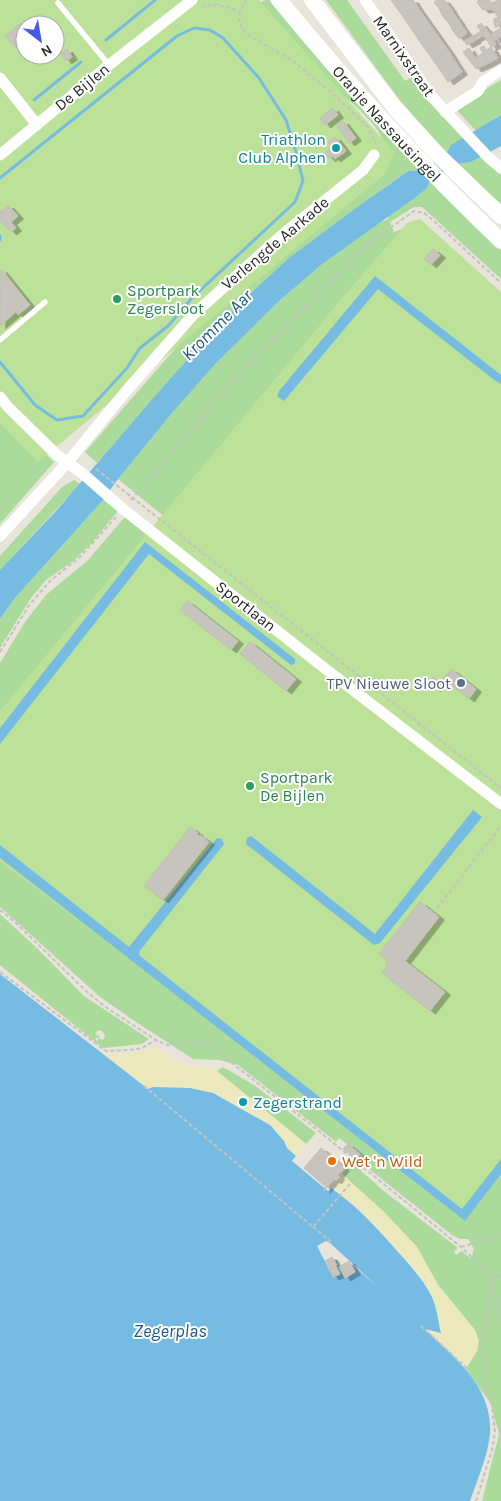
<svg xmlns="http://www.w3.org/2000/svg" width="501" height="1501" viewBox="0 0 501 1501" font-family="Karla,sans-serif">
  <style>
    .green { fill: #abdb9b }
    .sand { fill: #ece9bf }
    .pitch { fill: #bce198; fill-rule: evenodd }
    .water { fill: #76bce2; fill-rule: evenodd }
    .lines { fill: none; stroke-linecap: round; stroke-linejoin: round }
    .stream { stroke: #76bce2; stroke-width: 3 }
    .building { fill: #c7c3bd; stroke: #c4bfb4; filter: url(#shadow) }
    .path { stroke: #c3c3c3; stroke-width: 2; stroke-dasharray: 4 2.5; stroke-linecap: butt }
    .service { stroke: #fff; stroke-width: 5.5 }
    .minor { stroke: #fff; stroke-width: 11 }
    .secondary { stroke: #fff; stroke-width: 16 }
    .culture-dot { fill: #0f9aa8; stroke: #fff; stroke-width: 2 }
    .leisure-dot { fill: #2e9e5b; stroke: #fff; stroke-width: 2 }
    .service-dot { fill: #5c6f8a; stroke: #fff; stroke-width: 2 }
    .food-dot { fill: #e8710a; stroke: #fff; stroke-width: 2 }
    .labels { text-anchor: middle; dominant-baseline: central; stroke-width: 4; stroke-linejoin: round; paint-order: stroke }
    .street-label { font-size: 16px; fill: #272727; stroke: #fff }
    .culture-label { font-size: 16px; fill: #0d838f; stroke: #fff; text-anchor: end }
    .leisure-label { font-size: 16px; fill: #27864d; stroke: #fff; text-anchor: start }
    .service-label { font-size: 16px; fill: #4e5e75; stroke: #fff; text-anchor: end }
    .food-label { font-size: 16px; fill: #c56008; stroke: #fff; text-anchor: start }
    .water-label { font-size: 18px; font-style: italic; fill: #19598a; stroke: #fff }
  </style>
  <defs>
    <filter id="shadow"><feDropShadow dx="5.5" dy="3" stdDeviation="0" flood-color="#0004"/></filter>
  </defs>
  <rect width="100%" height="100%" fill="#e9e4da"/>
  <!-- green -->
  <g class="green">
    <path d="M266,0H269L350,94L421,170L408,171L396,179L290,257L227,316L97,463L85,452L222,295L385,145C377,119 341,96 323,76C301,52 281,27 259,3Z"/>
    <path d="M326,0H347L405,81L414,76L464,137L446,154L399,99Z"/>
    <path d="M501,80V115L476,131L455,108Z"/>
    <path d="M481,156L501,175V204L457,164L471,162Z"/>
    <path d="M428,179L501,249V279L422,207H414L390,222L394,232L418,223L172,523L118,479C140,451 162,423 185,396C221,355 261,317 302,281C327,259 357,233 388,219L389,215L427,188Z"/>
    <path d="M0,407L54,462L0,524Z"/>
    <path d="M74,480L80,484L0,570V556L62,487Z"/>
    <path d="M103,500L118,511L91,544L73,561L46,580L31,598L0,648V619L15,598Z"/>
    <path d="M125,517L147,535L0,728V663L25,622L46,595L87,561Z"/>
    <path d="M0,858L464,1220L501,1174V1501H482L499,1434L491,1404L466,1369L477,1350L475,1330L438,1285L417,1247L384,1212L342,1174L352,1163L385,1192L458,1248L454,1251L456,1255L462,1251L471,1259L474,1249L468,1239H460L452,1235L359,1161L363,1156L339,1138L336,1142L238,1065L219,1060L193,1059L133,1020L100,997L0,907Z"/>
    <path d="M0,914L40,951L84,996L149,1039L142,1044L104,1048L96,1043L99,1038L103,1040L105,1036L103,1032L99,1030L95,1033L98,1036L94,1041L0,965Z"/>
    <path d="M223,1067L254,1085L316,1133L306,1144L217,1071Z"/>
  </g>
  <!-- sand -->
  <g class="sand">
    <path d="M156,1047L182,1065L211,1068L217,1071L306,1144L296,1156L287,1148L284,1141L270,1125L247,1111L213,1093L190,1088L153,1087L148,1089L103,1054L130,1053Z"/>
    <path d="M342,1174L384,1212L417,1247L438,1285L475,1330L479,1341L477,1351L466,1369L424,1328L441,1333L431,1295L409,1264L363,1213L351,1202L331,1188Z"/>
  </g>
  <!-- pitch -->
  <g class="pitch">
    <path d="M0,0H259L394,152L385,174L38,462L0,423ZM25,25H55V55H25Z"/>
    <path d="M420,219L501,292V1174L465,1221L123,954L0,861V711L348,291L407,223Z"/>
  </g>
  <!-- water -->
  <g class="water">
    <path d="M501,115V146L471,162L457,164L430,180L427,188L416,197L322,264L278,302L216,363L171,414L118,479L103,500L15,598L0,619V570L56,511L162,388L227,316L252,292L290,257L356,208L408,171L421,170L446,154L451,145Z"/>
    <path d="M375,276L501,375V384L493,379L378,289L284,401L277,396L279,391Z"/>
    <path d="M145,542L295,659V664L291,665L149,554L0,744V728Z"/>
    <path d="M473,810L482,817L380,943L374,945L246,844L247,838L251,836L375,934Z"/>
    <path d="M217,838L222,839L224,844L139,952L140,956L462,1209L501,1159V1174L465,1221L0,858V845L129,947Z"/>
    <path d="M0,974L148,1089L153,1087L190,1088L213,1093L270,1125L284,1141L287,1148L296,1156L292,1161L328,1191L331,1188C357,1206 377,1228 398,1252C410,1265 423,1280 431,1295C437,1307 438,1321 441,1333L425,1329C456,1359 493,1387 490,1434C488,1455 477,1481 470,1501H0ZM326,1241L330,1243L378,1287L351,1264L356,1272L345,1278L336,1259L327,1265L317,1246Z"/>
  </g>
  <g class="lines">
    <!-- stream -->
    <g class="stream">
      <path d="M106,40L155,0"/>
      <path d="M34,100L81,62"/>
      <path d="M0,178L177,36L194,28L210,30L223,38L259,78L286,120L296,152L303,181L295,202L192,298L168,326L140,348L127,368L83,416L57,420L35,405L0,362"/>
      <path d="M0,236V240"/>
    </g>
  </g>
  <!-- building -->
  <g class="building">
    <path d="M391,0H413L418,8L404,18Z"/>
    <path d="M438,0H444L445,1L437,6L434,2Z"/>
    <path d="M479,0H489L492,4L497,0H501V8L495,13L492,9L483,10L477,2Z"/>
    <path d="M445,1L448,5L440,10L437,6Z"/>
    <path d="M448,5L451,9L442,15L440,10Z"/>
    <path d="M418,8L433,29L418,39L404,18Z"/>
    <path d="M501,8V24L496,28L494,24V19L498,17L495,13Z"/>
    <path d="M451,9L453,13L445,19L442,15Z"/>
    <path d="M453,13L456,17L448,22L445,19Z"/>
    <path d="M456,17L459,21L451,27L448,22Z"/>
    <path d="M32,20L42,21L47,25H25V49H23L24,48L21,44L16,48L5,36L21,23L23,25Z"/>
    <path d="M459,21L461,25L453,31L451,27Z"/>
    <path d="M481,23L485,28L481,31L477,26Z"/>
    <path d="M461,25L464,29L456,35L453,31Z"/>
    <path d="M486,28L496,45L491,47L481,31Z"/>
    <path d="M501,28V36L495,40L491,34Z"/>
    <path d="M433,29L448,50L433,60L418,39Z"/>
    <path d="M464,29L467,33L459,39L456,35Z"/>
    <path d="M481,31L483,35L475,39L473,36Z"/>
    <path d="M473,36L476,40L467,45L464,41Z"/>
    <path d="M484,46L487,50L491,47L498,58L489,63L480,48Z"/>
    <path d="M469,48L475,58L483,53L489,63L476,69L463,52Z"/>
    <path d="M67,49L72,57L66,61L61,54Z"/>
    <path d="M448,50L462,72L448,82L433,60Z"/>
    <path d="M30,55H43L35,61Z"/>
    <path d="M333,108L338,115L325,125L320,118Z"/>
    <path d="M343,121L356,138L349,143L337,126Z"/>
    <path d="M335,137L346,151L335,159L333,156L330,159L325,153L331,146L328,142Z"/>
    <path d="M8,205L18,216L11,222L16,228L11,232L0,221V210L1,212Z"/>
    <path d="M433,249L440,255L431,265L424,259Z"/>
    <path d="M1,269L30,305L18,315L16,312L0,326Z"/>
    <path d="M187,601L238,641L231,650L180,610Z"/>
    <path d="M250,642L296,679L286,691L240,654Z"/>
    <path d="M451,669L476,689L469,699L443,679Z"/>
    <path d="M433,677L440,682L435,689L428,683Z"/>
    <path d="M190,827L198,833L197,835L200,836V835L209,842L163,900L154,894L155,893L153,891V892L144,886Z"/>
    <path d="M420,902L439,917L405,961L445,992L430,1011L382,973L388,965L385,963L387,960L379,954Z"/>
    <path d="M348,1144L360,1154L356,1159L343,1149Z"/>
    <path d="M321,1148L344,1168L338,1175L339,1177L336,1181L334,1179L324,1191L326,1187L304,1168Z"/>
    <path d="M332,1257L337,1265L329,1270L325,1261Z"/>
    <path d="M349,1261L355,1272L345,1278L339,1267Z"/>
    <path d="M336,1266L340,1274L333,1277L329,1269Z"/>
  </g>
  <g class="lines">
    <!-- path -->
    <g class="path">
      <path d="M246,0L240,11L239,20L243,30L252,37L293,61L331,92L369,128L376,145"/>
      <path d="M201,7L215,4L240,11"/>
      <path d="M482,102L501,96"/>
      <path d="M96,469L501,788"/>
      <path d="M131,500L230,383L361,249L414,211L424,213L433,220L501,283"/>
      <path d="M0,652L30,604L50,581L81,556L116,517"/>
      <path d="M437,908L501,826"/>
      <path d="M0,910L15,922L85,990L104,1006L156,1040L167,1045L198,1042L208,1046L227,1059L320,1132L461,1247L478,1263L491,1278L501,1324"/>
      <path d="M0,972L106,1051L130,1050L142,1048L156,1040"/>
      <path d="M94,1043L99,1036"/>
      <path d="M144,1086L313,1227L361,1171"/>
      <path d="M313,1227L330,1241L328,1244"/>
      <path d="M461,1247L501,1235"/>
      <path d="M491,1278L501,1276"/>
      <path d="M421,1326L469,1370"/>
      <path d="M476,1501L492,1450L495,1432L492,1405L484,1383L485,1329L491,1280"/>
    </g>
    <!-- service -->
    <g class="service">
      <path d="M58,3L109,65"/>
      <path d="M0,340L45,302"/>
    </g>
    <!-- minor -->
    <g class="minor">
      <path d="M365,0L432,97L488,157L501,168"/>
      <path d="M0,78L37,125"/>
      <path d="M445,112L478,91L483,82L501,70"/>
      <path d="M0,155L109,65L192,0"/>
      <path d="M0,397L8,407L57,455L82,473L123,509L323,667L501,804"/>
      <path d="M0,536L67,463L127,390L193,315L283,234L363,170L374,155"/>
    </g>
    <!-- secondary -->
    <g class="secondary">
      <path id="s1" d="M279,0C348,84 422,166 501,241"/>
      <path d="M312,0L395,108L438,155L501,216"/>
    </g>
  </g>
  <!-- markers -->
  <g class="culture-dot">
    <circle cx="336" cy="148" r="5"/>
    <circle cx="243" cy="1102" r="5"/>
  </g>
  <g class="leisure-dot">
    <circle cx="117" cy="299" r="5"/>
    <circle cx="250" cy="786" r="5"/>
  </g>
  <circle class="service-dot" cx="461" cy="683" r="5"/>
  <circle class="food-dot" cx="332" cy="1161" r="5"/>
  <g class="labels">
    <!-- street labels -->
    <g class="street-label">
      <text transform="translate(404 56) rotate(55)">Marnixstraat</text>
      <text transform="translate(82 87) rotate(-39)">De Bijlen</text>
      <text stroke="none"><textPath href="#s1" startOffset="164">Oranje Nassausingel</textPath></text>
      <text transform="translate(275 243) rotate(-40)">Verlengde Aarkade</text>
      <text transform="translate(246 606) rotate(38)">Sportlaan</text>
    </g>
    <!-- culture labels -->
    <g class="culture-label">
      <text x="326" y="139">Triathlon<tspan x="326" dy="18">Club Alphen</tspan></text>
      <text x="253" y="1102" text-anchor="start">Zegerstrand</text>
    </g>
    <!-- leisure labels -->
    <g class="leisure-label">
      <text x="127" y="290">Sportpark<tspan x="127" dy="18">Zegersloot</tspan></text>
      <text x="260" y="777">Sportpark<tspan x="260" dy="18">De Bijlen</tspan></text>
    </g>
    <!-- service labels -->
    <g class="service-label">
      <text x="451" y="683">TPV Nieuwe Sloot</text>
    </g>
    <!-- food labels -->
    <g class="food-label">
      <text x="342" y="1161">Wet 'n Wild</text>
    </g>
    <!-- water labels -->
    <g class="water-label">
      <text transform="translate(217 325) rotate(-45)">Kromme Aar</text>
      <text x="170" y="1331">Zegerplas</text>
    </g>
  </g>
  <!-- north arrow -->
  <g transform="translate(40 40) rotate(149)"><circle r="24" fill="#ffffff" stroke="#a9a9a9"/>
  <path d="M0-4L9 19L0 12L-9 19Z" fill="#4858e8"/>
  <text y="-8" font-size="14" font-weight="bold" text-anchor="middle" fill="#272727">N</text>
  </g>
</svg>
